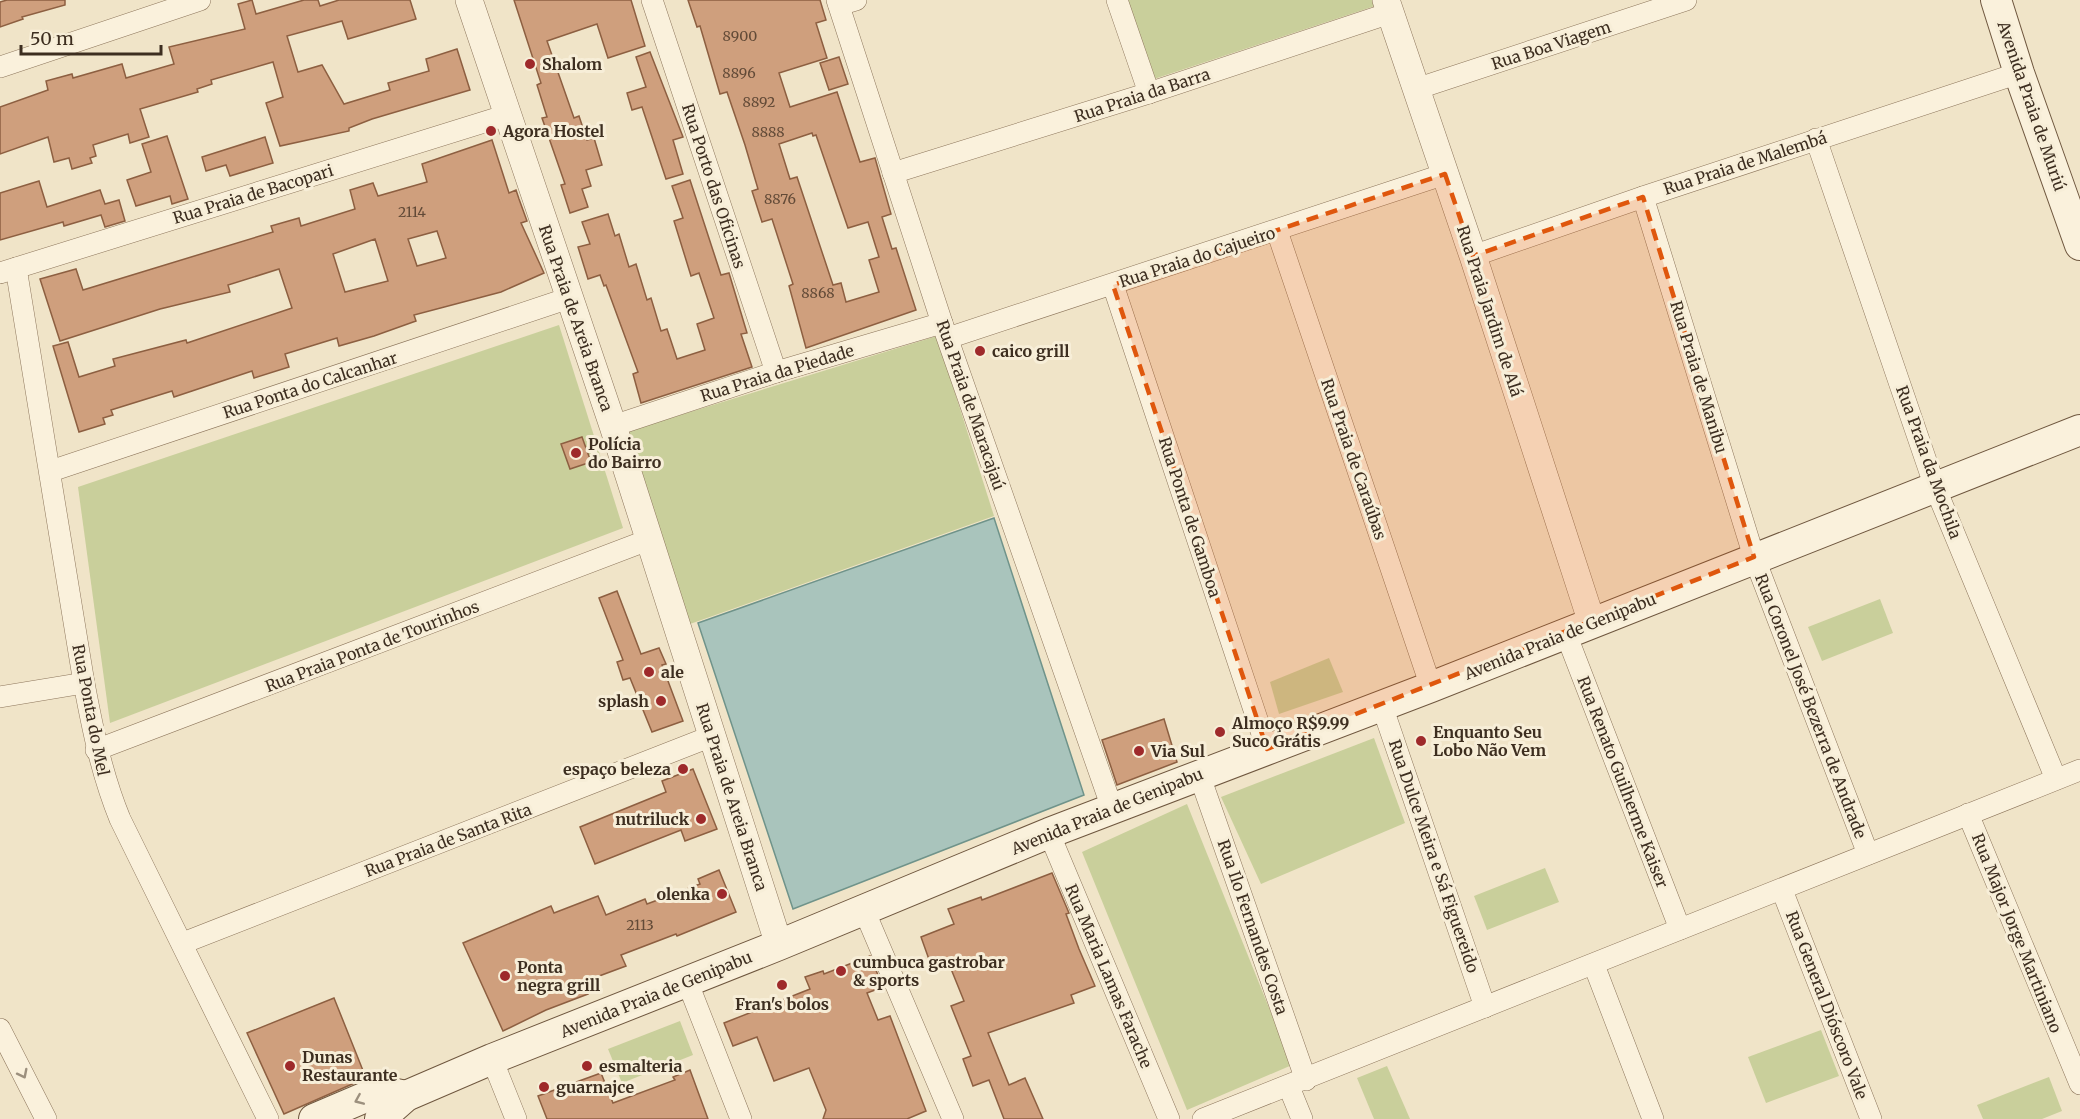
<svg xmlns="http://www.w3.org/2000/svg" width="2080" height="1119" viewBox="0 0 2080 1119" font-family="Merriweather,serif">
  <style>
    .green { fill: #c9cf9b }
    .water { fill: #a9c4bc; stroke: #6f938a; stroke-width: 1.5 }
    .building { fill: #cf9f7d; stroke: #8d5f41; stroke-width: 1.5; fill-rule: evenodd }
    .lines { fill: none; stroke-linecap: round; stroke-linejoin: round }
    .minor-casing { stroke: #8d765c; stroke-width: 22 }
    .tertiary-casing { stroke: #8d765c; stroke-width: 28 }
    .secondary-casing { stroke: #6f573f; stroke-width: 32 }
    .minor { stroke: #faf1dc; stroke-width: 21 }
    .tertiary { stroke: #faf1dc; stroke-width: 27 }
    .secondary { stroke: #faf1dc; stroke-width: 30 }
    .oneway { stroke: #9c907e }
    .marked { fill: #df570d; fill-opacity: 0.2; stroke: #df570d; stroke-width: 4.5; stroke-dasharray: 12 8; stroke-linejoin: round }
    .poi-dot { fill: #9e2a2b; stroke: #f7eed8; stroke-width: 2 }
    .labels { text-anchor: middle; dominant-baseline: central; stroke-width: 6; stroke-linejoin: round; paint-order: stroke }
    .number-label { font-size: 14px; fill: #624a37 }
    .street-label { font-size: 16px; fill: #3d2e20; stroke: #f7eed8 }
    .poi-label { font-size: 16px; font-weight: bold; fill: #3d2e20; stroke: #f7eed8; text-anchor: start }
  </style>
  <rect width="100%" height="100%" fill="#f0e4c8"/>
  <!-- green -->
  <g class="green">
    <path d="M1128,0H1376L1378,5L1154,79Z"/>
    <path d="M559,325L623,528L110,723L78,487Z"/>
    <path d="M937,336L994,516L690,624L625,432Z"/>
    <path d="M1880,599L1893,633L1822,661L1808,627Z"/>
    <path d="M1329,658L1343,692L1279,714L1270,682Z"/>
    <path d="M1374,738L1405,823L1261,884L1221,797Z"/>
    <path d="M1187,804L1292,1065L1187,1110L1082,852Z"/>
    <path d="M1545,868L1559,902L1487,930L1474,896Z"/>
    <path d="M680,1021L693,1055L622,1083L608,1049Z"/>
    <path d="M1821,1030L1839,1076L1766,1103L1748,1057Z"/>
    <path d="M1387,1066L1410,1119H1374L1357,1078Z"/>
    <path d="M2049,1077L2062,1111L2042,1119H1983L1977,1105Z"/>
  </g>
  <!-- water -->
  <path class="water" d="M994,518L1084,795L793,909L698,623Z"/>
  <!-- building -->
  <g class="building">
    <path d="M7,0H65V5L22,17L23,19L0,27V2Z"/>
    <path d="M252,0L256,14L304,0H318L320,6L339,0H410L416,19L348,39L342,21L287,36L298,72L322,65L344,104L390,90L388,83L429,71L426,59L457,49L470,90L372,119L349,128V131L280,146L266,103L283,97L273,62L211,80L212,84L197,89L198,92L140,109L149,137L130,143L128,134L93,145L96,156L90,158L92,163L72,169L69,158L54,162L48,137L0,154V107L48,90L46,81L72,74L73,78L122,64L126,78L174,64L169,47L245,29L238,4Z"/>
    <path d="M514,0H631L645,46L608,58L597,24L547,41L574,118L579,116L587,140L594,138L602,165L586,170L591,186L582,189L588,207L570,213L561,185L565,184L542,118L547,117L537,85L541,83Z"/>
    <path d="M688,0H820L826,20L816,23L827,58L779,73L790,107L837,92L860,162L875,158L891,214L882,217L892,249L896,248L916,310L806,348L789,286L793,284L772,219L762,222L752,191L758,189L745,145L727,92L720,94L700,26L697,27ZM812,133L813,136L816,135L848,228L868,222L879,257L869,260L879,292L846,302L841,283L833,285L797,177L790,179L779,144Z"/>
    <path d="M650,52L683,137L673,140L683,174L666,179L642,107L632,110L627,93L646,87L636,57Z"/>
    <path d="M839,57L848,84L829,90L820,63Z"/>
    <path d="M167,136L188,199L172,204L170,196L136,206L127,180L151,172L142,144Z"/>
    <path d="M265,137L273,163L230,176L226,165L206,171L202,157Z"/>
    <path d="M492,140L509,193L516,190L519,199L527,221L521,223L544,273L501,292L414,315L416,321L374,336L339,346L337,338L285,354L289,367L254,378L252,371L174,397L172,391L111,410L113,415L103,418L105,424L79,432L53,346L68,342L79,377L115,366L113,359L186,340L187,343L292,308L279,269L228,285L230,292L160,309L60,341L40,279L76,269L83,290L273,232L271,226L299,218L301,226L355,209L350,190L373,183L378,196L427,182L422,164ZM437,231L446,258L417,266L408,239ZM375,239L388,281L345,292L333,254Z"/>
    <path d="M690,180L721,275L729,273L747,333L741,334L752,367L641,403L633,374L638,372L606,285L604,286L600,275L588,279L578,247L590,244L582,222L608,214L615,236L619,234L629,267L636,264L647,300L651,298L661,331L667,329L677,359L705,350L697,324L714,318L699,273L691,276L674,221L683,218L672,186Z"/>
    <path d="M39,181L47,207L100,190L105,204L119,200L125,221L105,227L101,215L64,226L63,222L0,240V193Z"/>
    <path d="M582,437L591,462L570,469L561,444Z"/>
    <path d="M617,591L641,654L659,648L666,664L662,665L683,721L652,732L630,678L623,680L617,662L623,660L599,598Z"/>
    <path d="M1164,719L1177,762L1117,785L1102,740Z"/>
    <path d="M693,769L717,829L685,841L681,830L595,864L580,827L666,792L662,781Z"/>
    <path d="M719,870L736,912L677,936L676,934L621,955L626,966L583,982L588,994L546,1010L503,1031L463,943L551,906L554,913L598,896L606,915L645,899L647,904L700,884L698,879Z"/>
    <path d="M1052,873L1069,913L1066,914L1079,949L1095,986L1071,995L1074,1003L988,1033L1009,1085L1025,1078L1043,1119H1004L989,1080L973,1086L963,1059L971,1056L951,1006L964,1001L947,959L931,965L921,937L954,924L948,909L981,897L982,900Z"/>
    <path d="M870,956L883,987L867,993L878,1020L890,1016L926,1111L907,1119H823L826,1110L809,1068L774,1081L757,1037L733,1046L724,1023L810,989L805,977L823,971L824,974Z"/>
    <path d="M334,998L366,1078L284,1114L247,1033Z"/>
    <path d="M690,1070L708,1119H547L538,1096L601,1073L613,1103L675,1080L673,1077Z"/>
  </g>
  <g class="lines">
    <!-- minor casing -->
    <g class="minor-casing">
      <g id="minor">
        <path d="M652,0L776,372"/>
        <path d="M837,0L942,323L1112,808"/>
        <path d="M1117,0L1149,93"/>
        <path d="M839,5L856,0"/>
        <path d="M0,67L200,0"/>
        <path d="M1416,89L1686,0"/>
        <path d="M1816,139L1935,487L2056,779"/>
        <path d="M893,173L1149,93L1390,13"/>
        <path d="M1643,197L1754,557L1868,854"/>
        <path d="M1277,231L1431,687"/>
        <path d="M1473,256L1643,197L2019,73"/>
        <path d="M16,268L84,683C93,731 102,775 120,819L268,1119"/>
        <path d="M0,273L507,115"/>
        <path d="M1113,285L1267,749"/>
        <path d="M948,338L1445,174"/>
        <path d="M613,426L776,372L942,323"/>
        <path d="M51,471L569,298"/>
        <path d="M1566,634L1680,929"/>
        <path d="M0,697L84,683"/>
        <path d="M1382,706L1485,1007"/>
        <path d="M96,750L648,540"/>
        <path d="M1199,774L1306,1080"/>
        <path d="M1968,814L2080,1084"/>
        <path d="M1049,833L1169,1119"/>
        <path d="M1782,890L1871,1119"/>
        <path d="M864,910L953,1119"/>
        <path d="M183,943L712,736"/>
        <path d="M1594,965L1653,1119"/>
        <path d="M687,981L741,1119"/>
        <path d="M0,1029L46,1119"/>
        <path d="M492,1059L516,1119"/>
        <path d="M1289,1087L1302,1119"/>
        <path d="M1203,1119L2080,770"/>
      </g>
    </g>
    <!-- tertiary casing -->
    <g class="tertiary-casing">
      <g id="tertiary">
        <path d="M469,0L613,426L779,945"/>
        <path d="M1386,0L1473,256L1592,623"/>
      </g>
    </g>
    <!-- secondary casing -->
    <g class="secondary-casing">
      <g id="secondary">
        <path d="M1996,0L2019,73L2080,245"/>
        <path d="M314,1119L375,1093L386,1092L406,1096"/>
        <path d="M380,1119L406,1096L492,1059L779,945L1049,833L1431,687L2080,430"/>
      </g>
    </g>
    <!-- minor -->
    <use href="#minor" class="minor"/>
    <!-- tertiary -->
    <use href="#tertiary" class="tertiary"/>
    <!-- secondary -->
    <use href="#secondary" class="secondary"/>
  </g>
  <!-- one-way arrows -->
  <defs><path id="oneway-chevron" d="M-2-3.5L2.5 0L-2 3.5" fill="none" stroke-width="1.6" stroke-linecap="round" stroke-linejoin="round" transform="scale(1.5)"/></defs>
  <g class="oneway">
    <use href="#oneway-chevron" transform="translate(23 1074) rotate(63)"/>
    <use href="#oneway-chevron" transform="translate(359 1100) rotate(157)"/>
  </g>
  <!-- marked area -->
  <path class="marked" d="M1445,174L1473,256L1643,197L1754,557L1267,749L1113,285Z"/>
  <!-- markers -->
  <g class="poi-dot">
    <circle cx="530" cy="64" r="6"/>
    <circle cx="491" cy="131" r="6"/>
    <circle cx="980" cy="351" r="6"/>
    <circle cx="576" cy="453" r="6"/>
    <circle cx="649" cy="672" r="6"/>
    <circle cx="661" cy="701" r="6"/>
    <circle cx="1220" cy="732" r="6"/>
    <circle cx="1421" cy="741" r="6"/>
    <circle cx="1139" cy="751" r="6"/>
    <circle cx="683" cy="769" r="6"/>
    <circle cx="701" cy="819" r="6"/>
    <circle cx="722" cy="894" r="6"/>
    <circle cx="841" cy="971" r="6"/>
    <circle cx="505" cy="976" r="6"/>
    <circle cx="782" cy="985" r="6"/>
    <circle cx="290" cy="1066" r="6"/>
    <circle cx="587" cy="1066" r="6"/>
    <circle cx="544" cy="1087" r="6"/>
  </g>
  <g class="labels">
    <!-- number labels -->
    <g class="number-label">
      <text x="740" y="36">8900</text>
      <text x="739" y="73">8896</text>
      <text x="759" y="102">8892</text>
      <text x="768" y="132">8888</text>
      <text x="780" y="199">8876</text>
      <text x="412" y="212">2114</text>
      <text x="818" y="293">8868</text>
      <text x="640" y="925">2113</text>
    </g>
    <!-- street labels -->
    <g class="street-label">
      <text transform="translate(1551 45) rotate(-18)">Rua Boa Viagem</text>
      <text transform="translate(1142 95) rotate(-18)">Rua Praia da Barra</text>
      <text transform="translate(2032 106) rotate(71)">Avenida Praia de Muriú</text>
      <text transform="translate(1745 163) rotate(-18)">Rua Praia de Malembá</text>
      <text transform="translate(714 186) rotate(72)">Rua Porto das Oficinas</text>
      <text transform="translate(253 194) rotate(-17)">Rua Praia de Bacopari</text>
      <text transform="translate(1197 257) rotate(-18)">Rua Praia do Cajueiro</text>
      <text transform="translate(1490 311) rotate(72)">Rua Praia Jardim de Alá</text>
      <text transform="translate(576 318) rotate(71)">Rua Praia de Areia Branca</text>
      <text transform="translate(777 373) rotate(-17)">Rua Praia da Piedade</text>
      <text transform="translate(1699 377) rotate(73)">Rua Praia de Manibu</text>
      <text transform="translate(310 385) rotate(-18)">Rua Ponta do Calcanhar</text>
      <text transform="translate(971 405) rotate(71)">Rua Praia de Maracajaú</text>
      <text transform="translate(1354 459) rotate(71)">Rua Praia de Caraúbas</text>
      <text transform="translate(1929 462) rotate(70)">Rua Praia da Mochila</text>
      <text transform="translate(1190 517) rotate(72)">Rua Ponta de Gamboa</text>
      <text transform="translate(1560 636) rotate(-22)">Avenida Praia de Genipabu</text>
      <text transform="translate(372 646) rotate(-21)">Rua Praia Ponta de Tourinhos</text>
      <text transform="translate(1811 706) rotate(69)">Rua Coronel José Bezerra de Andrade</text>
      <text transform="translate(91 710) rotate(79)">Rua Ponta do Mel</text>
      <text transform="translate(1623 782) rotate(69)">Rua Renato Guilherme Kaiser</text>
      <text transform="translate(732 797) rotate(72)">Rua Praia de Areia Branca</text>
      <text transform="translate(1107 811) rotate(-22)">Avenida Praia de Genipabu</text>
      <text transform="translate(448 840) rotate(-21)">Rua Praia de Santa Rita</text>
      <text transform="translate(1434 856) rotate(71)">Rua Dulce Meira e Sá Figuereido</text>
      <text transform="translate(1253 927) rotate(71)">Rua Ilo Fernandes Costa</text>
      <text transform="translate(2017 933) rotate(68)">Rua Major Jorge Martiniano</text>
      <text transform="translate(1109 976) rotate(67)">Rua Maria Lamas Farache</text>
      <text transform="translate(656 994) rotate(-22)">Avenida Praia de Genipabu</text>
      <text transform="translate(1827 1005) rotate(69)">Rua General Dióscoro Vale</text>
    </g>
    <!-- poi labels -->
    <g class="poi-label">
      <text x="542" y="64">Shalom</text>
      <text x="503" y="131">Agora Hostel</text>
      <text x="992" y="351">caico grill</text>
      <text x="588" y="444">Polícia<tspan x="588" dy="18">do Bairro</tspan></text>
      <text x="661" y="672">ale</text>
      <text x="649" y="701" text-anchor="end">splash</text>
      <text x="1232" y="723">Almoço R$9.99<tspan x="1232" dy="18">Suco Grátis</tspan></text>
      <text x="1433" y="732">Enquanto Seu<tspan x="1433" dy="18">Lobo Não Vem</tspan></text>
      <text x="1151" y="751">Via Sul</text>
      <text x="671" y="769" text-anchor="end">espaço beleza</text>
      <text x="689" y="819" text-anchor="end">nutriluck</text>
      <text x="710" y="894" text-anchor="end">olenka</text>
      <text x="853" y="962">cumbuca gastrobar<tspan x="853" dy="18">&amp; sports</tspan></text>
      <text x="517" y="967">Ponta<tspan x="517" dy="18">negra grill</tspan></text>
      <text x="782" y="1004" text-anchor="middle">Fran's bolos</text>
      <text x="302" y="1057">Dunas<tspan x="302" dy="18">Restaurante</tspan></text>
      <text x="599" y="1066">esmalteria</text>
      <text x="556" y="1087">guarnajce</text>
    </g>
  </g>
  <!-- scale -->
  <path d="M21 45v9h140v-9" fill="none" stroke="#3d2e20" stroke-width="3"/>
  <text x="30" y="45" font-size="18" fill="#3d2e20" stroke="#f7eed8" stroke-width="4.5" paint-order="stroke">50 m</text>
</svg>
